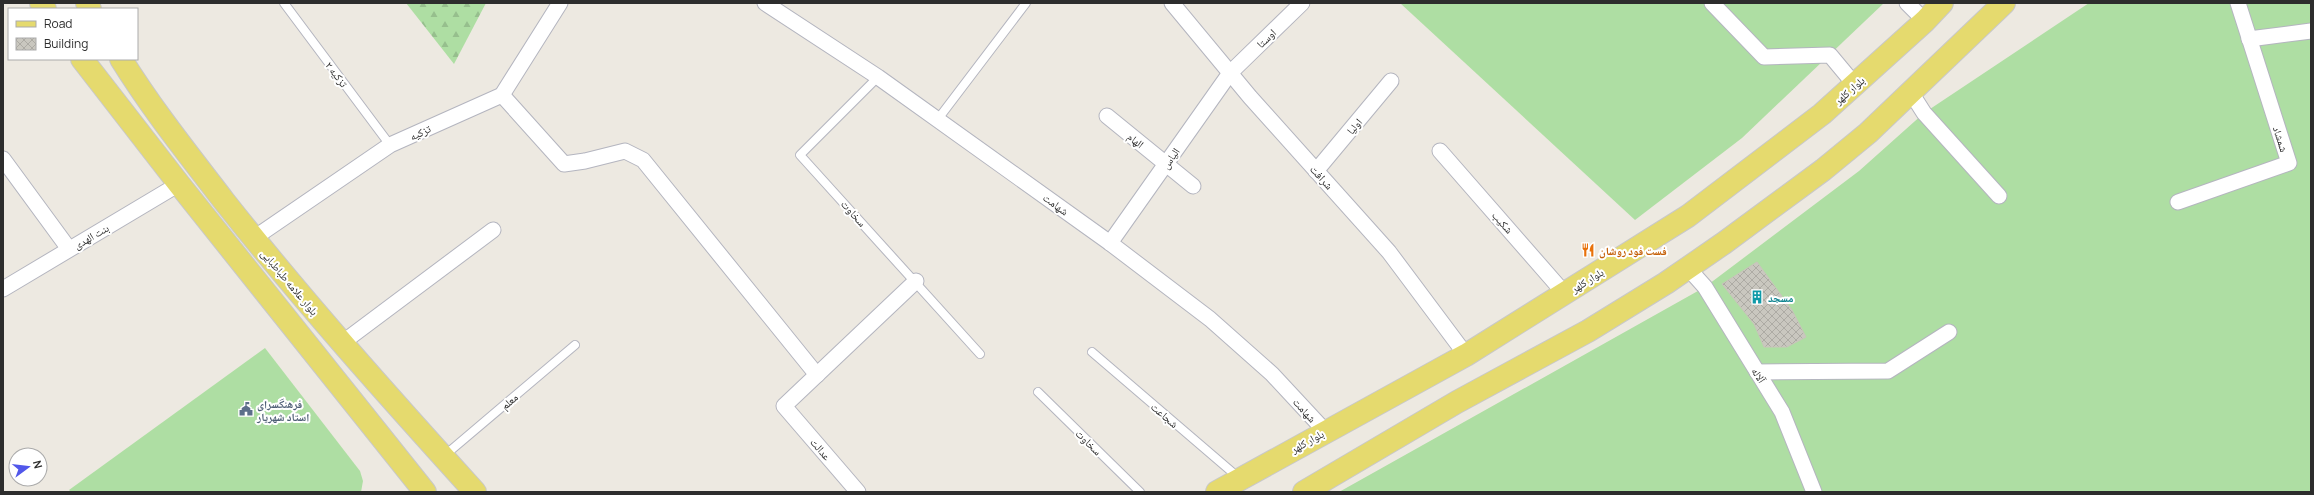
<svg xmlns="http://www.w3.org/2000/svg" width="2314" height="495" viewBox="0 0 2314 495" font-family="Manrope,'Noto Naskh Arabic',sans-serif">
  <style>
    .forest { fill: url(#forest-firs) }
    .garden { fill: #aedea3 }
    .building { fill: url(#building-cross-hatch); stroke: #c8c5ba }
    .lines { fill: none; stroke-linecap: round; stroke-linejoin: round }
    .lane-casing { stroke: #b4b5bf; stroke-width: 10 }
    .street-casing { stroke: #b4b5bf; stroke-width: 17 }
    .primary-casing { stroke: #c8c8c8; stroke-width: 24 }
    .lane { stroke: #fff; stroke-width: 8 }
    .street { stroke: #fff; stroke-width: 15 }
    .primary { stroke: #e5da6e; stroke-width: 22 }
    .labels { text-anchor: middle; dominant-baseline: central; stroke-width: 4; stroke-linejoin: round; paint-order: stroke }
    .street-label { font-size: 11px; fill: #2d2d2d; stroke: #fff }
    .food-label { font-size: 11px; font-weight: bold; fill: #c56008; stroke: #fff; text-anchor: start }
    .culture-label { font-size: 11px; font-weight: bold; fill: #0d838f; stroke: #fff; text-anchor: start }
    .service-label { font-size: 11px; font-weight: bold; fill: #4e5e75; stroke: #fff; text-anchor: start }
  </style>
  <defs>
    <pattern id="forest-firs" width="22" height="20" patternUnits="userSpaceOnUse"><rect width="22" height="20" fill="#aedea3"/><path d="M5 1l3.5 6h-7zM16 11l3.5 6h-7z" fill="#96bf8d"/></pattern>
    <pattern id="building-cross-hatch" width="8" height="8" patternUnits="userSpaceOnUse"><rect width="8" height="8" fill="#c9c7bf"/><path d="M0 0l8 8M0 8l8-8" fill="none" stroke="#adaba4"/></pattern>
  </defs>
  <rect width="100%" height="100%" fill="#ede9e1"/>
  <!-- forest -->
  <path class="forest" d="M406,3H486L454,64Z"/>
  <!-- garden -->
  <g class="garden">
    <path d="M1400,3H1884L1742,138L1635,220Z"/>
    <path d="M2089,3H2311V492H1339L1705,287L1859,171L1924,113Z"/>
    <path d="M265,348L360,471L363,481L361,492H71L69,490Z"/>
  </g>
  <!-- building -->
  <path class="building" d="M1757,262L1792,310L1806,337L1787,347H1764L1754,324L1722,284Z"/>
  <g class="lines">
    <!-- lane casing -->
    <g class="lane-casing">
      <g id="lane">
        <path d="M284,3L390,145"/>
        <path d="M878,77L800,155L980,354"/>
        <path d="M938,119L1026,3"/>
        <path d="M1092,352L1239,478"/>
        <path d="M1038,392L1140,492"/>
        <path d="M444,456L575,345"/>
      </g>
    </g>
    <!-- street casing -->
    <g class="street-casing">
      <g id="street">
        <path d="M765,3L878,77L1110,243L1210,319L1272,374L1325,431"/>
        <path d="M1172,3L1250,97L1389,252L1466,355"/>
        <path d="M1712,3L1764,57L1830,55L1855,85"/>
        <path d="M1907,3L1925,21"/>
        <path d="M2249,39L2311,31"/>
        <path d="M1910,91L1924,113L1999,196"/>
        <path d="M502,95L564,164L585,161L625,151L643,160L817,375"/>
        <path d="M1107,116L1193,186"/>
        <path d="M1440,151L1565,294"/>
        <path d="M3,159L69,249"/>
        <path d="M1316,171L1391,81"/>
        <path d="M2178,202L2289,163L2238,3"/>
        <path d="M254,238L390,145L502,95L560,3"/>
        <path d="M1110,243L1230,73L1302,3"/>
        <path d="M1688,268L1705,287L1782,412L1814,492"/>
        <path d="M3,289L179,184"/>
        <path d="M342,343L493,230"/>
        <path d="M1757,372L1888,371L1949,332"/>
        <path d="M858,492L784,406L916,281"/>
      </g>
    </g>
    <!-- primary casing -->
    <g class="primary-casing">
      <g id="primary">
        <path d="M41,3L45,9"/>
        <path d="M87,3L90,9"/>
        <path d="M82,59L179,184L425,492"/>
        <path d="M121,59C152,109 188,154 224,201C303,301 389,397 475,492"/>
        <path d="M1217,492L1466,355L1688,216L1822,114L1925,21L1942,3"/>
        <path d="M1304,492L1457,402L1588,331L1666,283L1724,243L1823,170L1868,133L2004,3"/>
      </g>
    </g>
    <!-- lane -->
    <use href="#lane" class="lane"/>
    <!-- street -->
    <use href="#street" class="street"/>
    <!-- primary -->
    <use href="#primary" class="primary"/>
  </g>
  <!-- icons -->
  <defs>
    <g id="restaurant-bare" transform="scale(1.08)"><path d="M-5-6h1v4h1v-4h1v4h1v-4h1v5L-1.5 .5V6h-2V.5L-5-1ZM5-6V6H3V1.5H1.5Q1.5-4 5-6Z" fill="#e8710a" stroke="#fff" stroke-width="2.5" paint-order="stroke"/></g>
    <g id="building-bare" transform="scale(1.08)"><path d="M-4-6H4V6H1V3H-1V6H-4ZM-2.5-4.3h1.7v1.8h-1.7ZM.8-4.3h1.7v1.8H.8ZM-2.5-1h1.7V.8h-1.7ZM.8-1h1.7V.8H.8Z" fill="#0f9aa8" stroke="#fff" stroke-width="2.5" paint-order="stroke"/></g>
    <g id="civic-bare" transform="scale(1.08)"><path d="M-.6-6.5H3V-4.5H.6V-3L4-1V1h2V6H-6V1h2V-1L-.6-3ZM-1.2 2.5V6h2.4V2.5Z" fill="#5c6f8a" stroke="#fff" stroke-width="2.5" paint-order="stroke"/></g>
  </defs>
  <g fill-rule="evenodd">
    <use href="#restaurant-bare" x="1588" y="250"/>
    <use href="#building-bare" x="1757" y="297"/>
    <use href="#civic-bare" x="246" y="409"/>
  </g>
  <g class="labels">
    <!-- street labels -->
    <g class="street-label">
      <text transform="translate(1266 38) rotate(-44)">اوستا</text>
      <text transform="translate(337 74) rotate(53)">تزکیه ۲</text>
      <text transform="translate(1849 90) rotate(-41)">بلوار کلهر</text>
      <text transform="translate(1354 126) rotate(-50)">اولیا</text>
      <text transform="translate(420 132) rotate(-25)">تزکیه</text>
      <text transform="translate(2281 139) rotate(72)">شمشاد</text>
      <text transform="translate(1136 140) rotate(39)">الهام</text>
      <text transform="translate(1170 158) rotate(-55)">الیاس</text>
      <text transform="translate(1322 177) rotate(48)">شرافت</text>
      <text transform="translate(1056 204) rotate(36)">شهامت</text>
      <text transform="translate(854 213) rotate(48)">سخاوت</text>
      <text transform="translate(1503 222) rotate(49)">شکیب</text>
      <text transform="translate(91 236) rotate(-30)">بنت الهدی</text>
      <text transform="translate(1587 280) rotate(-32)">بلوار کلهر</text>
      <text transform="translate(290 282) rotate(50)">بلوار علامه طباطبایی</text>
      <text transform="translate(1759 375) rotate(58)">آلاله</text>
      <text transform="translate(509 401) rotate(-40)">معلم</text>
      <text transform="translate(1305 410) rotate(48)">شهامت</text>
      <text transform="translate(1165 415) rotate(41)">شجاعت</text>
      <text transform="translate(1307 441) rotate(-29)">بلوار کلهر</text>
      <text transform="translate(1089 442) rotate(45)">سخاوت</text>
      <text transform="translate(821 449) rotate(49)">عدالت</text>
    </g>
    <!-- food labels -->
    <g class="food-label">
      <text x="1599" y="250">فست فود روشان</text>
    </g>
    <!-- culture labels -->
    <g class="culture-label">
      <text x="1768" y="297">مسجد</text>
    </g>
    <!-- service labels -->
    <g class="service-label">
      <text x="257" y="403">فرهنگسرای<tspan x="257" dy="13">استاد شهریار</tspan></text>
    </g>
  </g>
  <!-- border -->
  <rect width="2314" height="495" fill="none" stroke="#2d2d2d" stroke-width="8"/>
  <!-- legend -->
  <rect x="8" y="8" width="130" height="52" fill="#ffffff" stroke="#ababab"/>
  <rect x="16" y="21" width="20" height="6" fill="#e5da6e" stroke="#ababab"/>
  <text x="44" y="28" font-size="12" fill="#2d2d2d">Road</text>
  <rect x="16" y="38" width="20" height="12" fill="url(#building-cross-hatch)" stroke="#ababab"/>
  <text x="44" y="48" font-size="12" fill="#2d2d2d">Building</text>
  <!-- north arrow -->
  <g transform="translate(28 467) rotate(75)"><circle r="19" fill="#ffffff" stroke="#ababab"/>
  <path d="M0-3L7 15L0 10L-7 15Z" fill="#5157ea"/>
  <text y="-6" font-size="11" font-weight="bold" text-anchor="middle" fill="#2d2d2d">N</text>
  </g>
</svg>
